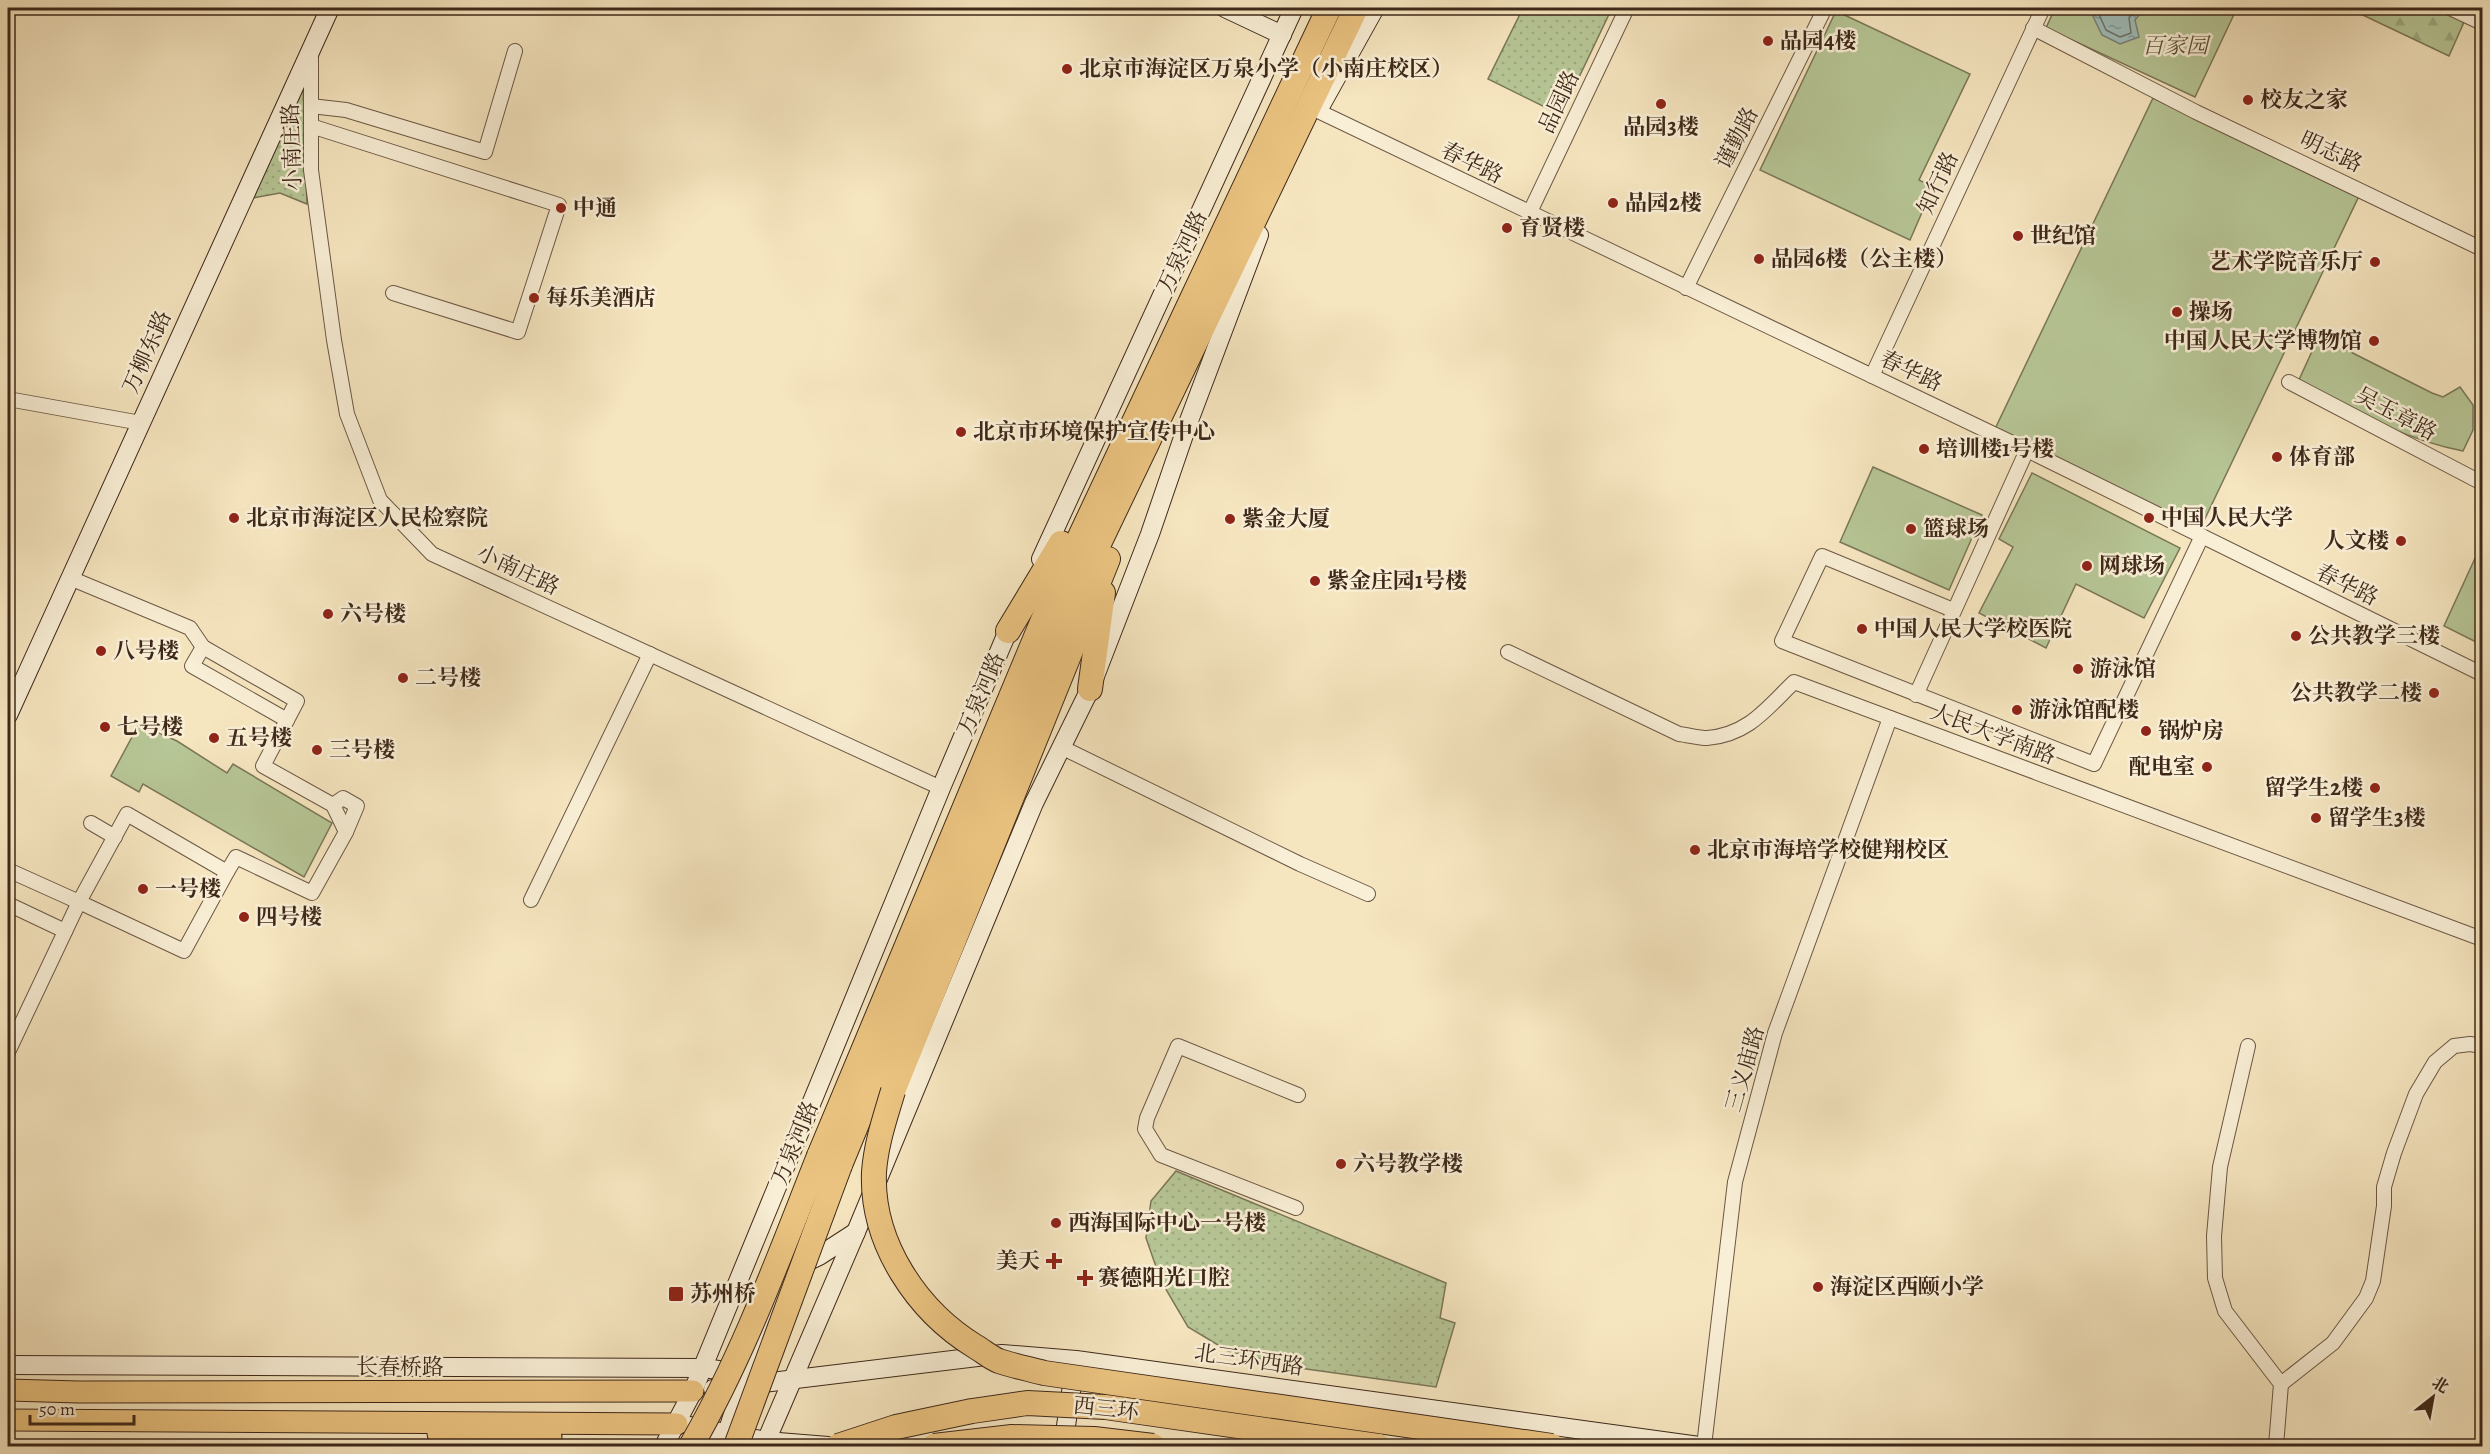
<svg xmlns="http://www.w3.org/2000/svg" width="2490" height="1454" viewBox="0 0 2490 1454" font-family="Alegreya,'Noto Serif SC',serif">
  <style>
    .grass { fill: url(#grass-dots); stroke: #7a7758; stroke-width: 1.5 }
    .forest { fill: url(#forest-firs); stroke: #7a7758; stroke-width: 1.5 }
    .park { fill: #b7c696; stroke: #7a7758; stroke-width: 1.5 }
    .water { fill: url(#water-ripples); stroke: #78827b; stroke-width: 1.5 }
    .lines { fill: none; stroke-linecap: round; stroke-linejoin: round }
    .shore { stroke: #6e736a; stroke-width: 1.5 }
    .street-casing { stroke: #6c5844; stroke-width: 16 }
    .secondary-casing { stroke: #3e281a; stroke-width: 20 }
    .primary-casing { stroke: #3e281a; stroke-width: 23 }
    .highway-casing { stroke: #3e281a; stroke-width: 26 }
    .street { stroke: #f9efd6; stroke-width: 14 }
    .secondary { stroke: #f9efd6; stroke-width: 18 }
    .primary { stroke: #ebc380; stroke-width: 21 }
    .highway { stroke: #ebc380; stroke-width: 24 }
    .highway-bridge-casing { stroke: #3e281a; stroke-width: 26; stroke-linecap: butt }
    .highway-bridge { stroke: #ebc380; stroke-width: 24 }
    .poi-dot { fill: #8f2418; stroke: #f9efd6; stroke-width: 2 }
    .labels { text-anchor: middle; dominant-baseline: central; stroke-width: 5; stroke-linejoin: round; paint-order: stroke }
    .poi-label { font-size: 22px; font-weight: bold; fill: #3e281a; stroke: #f9efd6; text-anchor: start }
    .park-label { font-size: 22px; font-style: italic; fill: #5c5039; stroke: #f9efd6 }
    .street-label { font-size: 22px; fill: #3e281a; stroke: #f9efd6 }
  </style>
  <defs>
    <pattern id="grass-dots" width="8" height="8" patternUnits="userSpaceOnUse" patternTransform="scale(1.5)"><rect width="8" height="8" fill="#b7c696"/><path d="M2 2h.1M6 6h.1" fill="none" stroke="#9eaa81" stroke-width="1.8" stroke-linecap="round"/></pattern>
    <pattern id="forest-firs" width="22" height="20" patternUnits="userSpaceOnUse" patternTransform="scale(1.5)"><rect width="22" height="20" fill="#b7c696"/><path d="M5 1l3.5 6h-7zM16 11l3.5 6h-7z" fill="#9eaa81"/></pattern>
    <pattern id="water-ripples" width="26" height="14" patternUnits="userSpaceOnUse" patternTransform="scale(1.5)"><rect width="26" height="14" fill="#9fbebb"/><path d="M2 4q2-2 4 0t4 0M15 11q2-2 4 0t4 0" fill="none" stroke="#839a97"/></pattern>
  </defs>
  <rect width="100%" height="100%" fill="#f6e6c0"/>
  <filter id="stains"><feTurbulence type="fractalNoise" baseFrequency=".00333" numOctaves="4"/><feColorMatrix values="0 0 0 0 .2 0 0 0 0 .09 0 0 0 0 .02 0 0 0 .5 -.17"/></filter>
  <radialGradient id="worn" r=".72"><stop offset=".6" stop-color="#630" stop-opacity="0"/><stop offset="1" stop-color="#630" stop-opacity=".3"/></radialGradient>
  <!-- grass -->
  <g class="grass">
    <path d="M1523,8H1612L1561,115L1488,79Z"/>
    <path d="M303,84L307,204L280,193L247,199Z"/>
    <path d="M1176,1171L1446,1283L1440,1318L1455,1323L1436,1387L1299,1368L1228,1351L1188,1327L1161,1281L1146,1238L1151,1201Z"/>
  </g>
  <!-- forest -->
  <path class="forest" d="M2348,8H2438L2465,20L2449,56Z"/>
  <!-- park -->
  <g class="park">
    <path d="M2055,8H2237L2195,97L2046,28Z"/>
    <path d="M1836,11L1970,74L1919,180L1933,187L1910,240L1760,170Z"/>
    <path d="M2153,98L2359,196L2201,527L1995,429Z"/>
    <path d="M2319,336L2432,393L2443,397L2460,387L2473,405V430L2463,451C2402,439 2352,410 2298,382Z"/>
    <path d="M1873,467L1982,515L1949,590L1840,542Z"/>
    <path d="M2032,473L2180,548L2144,618L2076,584L2046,648L1979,613L2013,547L1999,539Z"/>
    <path d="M2482,543V645L2444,626Z"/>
    <path d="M139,724L177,741L227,773L233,764L332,823L304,877L143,784L139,792L111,776Z"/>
  </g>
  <!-- water -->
  <path class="water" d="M2089,8H2145L2135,20L2139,37L2120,44L2102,35Z"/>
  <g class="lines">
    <!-- shore -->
    <path class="shore" d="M2096,8L2106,30L2120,37L2131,33L2129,18L2137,8"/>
    <!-- street casing -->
    <g class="street-casing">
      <g id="street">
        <path d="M2450,8L2482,23"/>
        <path d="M2033,28L2196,112L2482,249"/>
        <path d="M311,54V170L334,340L347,414L380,500L432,554L941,788"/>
        <path d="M311,106L346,110L485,152L515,51"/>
        <path d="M1318,111L2027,450L2482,674"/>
        <path d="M311,126L559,205L518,332L393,293"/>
        <path d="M1529,214L1627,8"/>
        <path d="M1686,288L1825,8"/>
        <path d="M1872,376L2043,8"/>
        <path d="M2289,382L2482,483"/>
        <path d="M8,399L141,423"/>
        <path d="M1953,610L1822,556L1782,641L2094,764L2202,536"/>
        <path d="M203,647L192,666L287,720"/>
        <path d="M1508,652L1679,734C1688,735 1699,738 1707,738C1748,735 1767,708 1794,682L2482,939"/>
        <path d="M1916,695L2027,450"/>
        <path d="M1061,747L1300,864L1368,894"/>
        <path d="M333,805L343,798L357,806L346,832"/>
        <path d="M91,823L115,837"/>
        <path d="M8,870L79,902L127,814L227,872L236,857L312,893L346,832L333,805L263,766L297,701L203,647L190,628L70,578"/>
        <path d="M531,900L650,654"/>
        <path d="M8,904L65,931"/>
        <path d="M2248,1046L2220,1167L2214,1236L2215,1278L2225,1311L2281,1384L2276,1446"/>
        <path d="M8,1052L79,902L184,951L227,872"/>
        <path d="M1296,1208L1161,1155L1145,1129L1147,1118L1178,1046L1298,1095"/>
        <path d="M2281,1384L2333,1343L2366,1298L2373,1281L2384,1206V1187L2394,1153L2416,1094L2435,1062L2454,1046L2470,1044L2482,1046"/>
        <path d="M1704,1446L1735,1182L1775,1033L1890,718"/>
      </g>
    </g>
    <!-- secondary casing -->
    <g class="secondary-casing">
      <g id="secondary">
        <path d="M1225,8L1282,35"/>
        <path d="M1321,105L1375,8"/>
        <path d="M1041,559L1294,8"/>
        <path d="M8,715L330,8"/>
        <path d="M8,1365L703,1368L742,1373"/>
        <path d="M713,1389L1002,1354L1076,1360L1699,1446"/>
        <path d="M690,1426L766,1441L828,1446"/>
        <path d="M664,1446L693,1391L941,788L1013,619"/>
        <path d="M726,1446L727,1433L742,1386L788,1271L819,1256L856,1232"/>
        <path d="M764,1446L856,1232L1034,803L1090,689L1150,534L1187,426L1259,235"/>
        <path d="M1063,1446L1075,1365"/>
      </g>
    </g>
    <!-- primary casing -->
    <g class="primary-casing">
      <g id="primary">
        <path d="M8,1390L79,1392L693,1391"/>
        <path d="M8,1420L677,1424"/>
        <path d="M438,1434L470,1437H551"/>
      </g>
    </g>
    <!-- highway casing -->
    <g class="highway-casing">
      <g id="highway">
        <path d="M1008,631L1061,543"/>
        <path d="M1090,689L1103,593"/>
        <path d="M893,1091L1108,559"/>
        <path d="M819,1156L1061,577L1329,8"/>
        <path d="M840,1165L1080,583L1356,8"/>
      </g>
    </g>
    <!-- street -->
    <use href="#street" class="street"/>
    <!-- secondary -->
    <use href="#secondary" class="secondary"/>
    <!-- primary -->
    <use href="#primary" class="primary"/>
    <!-- highway -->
    <use href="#highway" class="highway"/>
    <!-- highway-bridge casing -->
    <g class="highway-bridge-casing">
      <g id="highway-bridge">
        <path d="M893,1091C885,1118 876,1144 874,1172C871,1243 917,1311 976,1347C983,1351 991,1358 999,1361C1014,1366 1029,1369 1044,1373L1552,1446"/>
        <path d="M691,1446C744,1354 780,1254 819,1156"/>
        <path d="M736,1446L840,1165"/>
        <path d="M838,1446L896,1427L972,1411L1027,1403L1105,1407L1378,1446"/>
        <path d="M934,1446L1012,1437L1094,1439L1153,1446"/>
      </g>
    </g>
    <!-- highway-bridge -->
    <use href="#highway-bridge" class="highway-bridge"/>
  </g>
  <!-- markers -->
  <g class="poi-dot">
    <circle cx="1768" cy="41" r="6"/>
    <circle cx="1067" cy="69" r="6"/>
    <circle cx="2248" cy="100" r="6"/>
    <circle cx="1661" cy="104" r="6"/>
    <circle cx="1613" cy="203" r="6"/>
    <circle cx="561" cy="208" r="6"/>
    <circle cx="1507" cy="228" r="6"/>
    <circle cx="2018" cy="236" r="6"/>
    <circle cx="1759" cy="259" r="6"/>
    <circle cx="2375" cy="262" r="6"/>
    <circle cx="534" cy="298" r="6"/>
    <circle cx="2177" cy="312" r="6"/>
    <circle cx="2374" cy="341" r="6"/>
    <circle cx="961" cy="432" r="6"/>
    <circle cx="1924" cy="449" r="6"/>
    <circle cx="2277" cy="457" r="6"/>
    <circle cx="234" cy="518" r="6"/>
    <circle cx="2149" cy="518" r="6"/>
    <circle cx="1230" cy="519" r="6"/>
    <circle cx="1911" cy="529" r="6"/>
    <circle cx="2401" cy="541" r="6"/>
    <circle cx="2087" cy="566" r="6"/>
    <circle cx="1315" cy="581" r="6"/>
    <circle cx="328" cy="614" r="6"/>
    <circle cx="1862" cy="629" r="6"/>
    <circle cx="2296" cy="636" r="6"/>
    <circle cx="101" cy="651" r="6"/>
    <circle cx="2078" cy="669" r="6"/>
    <circle cx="403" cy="678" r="6"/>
    <circle cx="2434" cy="693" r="6"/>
    <circle cx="2017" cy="710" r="6"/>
    <circle cx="105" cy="727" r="6"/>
    <circle cx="2146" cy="731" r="6"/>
    <circle cx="214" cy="738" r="6"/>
    <circle cx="317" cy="750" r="6"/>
    <circle cx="2207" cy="767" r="6"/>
    <circle cx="2375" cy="788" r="6"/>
    <circle cx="2316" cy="818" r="6"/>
    <circle cx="1695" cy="850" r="6"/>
    <circle cx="143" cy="889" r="6"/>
    <circle cx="244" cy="917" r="6"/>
    <circle cx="1341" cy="1164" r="6"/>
    <circle cx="1056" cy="1223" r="6"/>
    <path d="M1051 1252h6v6h6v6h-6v6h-6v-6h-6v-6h6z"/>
    <path d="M1082 1269h6v6h6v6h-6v6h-6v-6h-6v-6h6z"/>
    <circle cx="1818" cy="1287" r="6"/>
    <rect x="668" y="1286" width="16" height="16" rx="3"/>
  </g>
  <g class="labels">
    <!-- poi labels -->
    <g class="poi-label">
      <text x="1780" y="41">品园4楼</text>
      <text x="1079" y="69">北京市海淀区万泉小学（小南庄校区）</text>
      <text x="2260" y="100">校友之家</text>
      <text x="1661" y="127" text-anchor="middle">品园3楼</text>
      <text x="1625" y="203">品园2楼</text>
      <text x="573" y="208">中通</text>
      <text x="1519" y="228">育贤楼</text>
      <text x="2030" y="236">世纪馆</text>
      <text x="1771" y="259">品园6楼（公主楼）</text>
      <text x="2363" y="262" text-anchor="end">艺术学院音乐厅</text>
      <text x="546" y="298">每乐美酒店</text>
      <text x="2189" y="312">操场</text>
      <text x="2362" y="341" text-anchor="end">中国人民大学博物馆</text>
      <text x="973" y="432">北京市环境保护宣传中心</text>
      <text x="1936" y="449">培训楼1号楼</text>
      <text x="2289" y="457">体育部</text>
      <text x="246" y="518">北京市海淀区人民检察院</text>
      <text x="2161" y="518">中国人民大学</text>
      <text x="1242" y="519">紫金大厦</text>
      <text x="1923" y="529">篮球场</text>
      <text x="2389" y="541" text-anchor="end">人文楼</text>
      <text x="2099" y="566">网球场</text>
      <text x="1327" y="581">紫金庄园1号楼</text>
      <text x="340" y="614">六号楼</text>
      <text x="1874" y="629">中国人民大学校医院</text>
      <text x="2308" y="636">公共教学三楼</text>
      <text x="113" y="651">八号楼</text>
      <text x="2090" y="669">游泳馆</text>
      <text x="415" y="678">二号楼</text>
      <text x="2422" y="693" text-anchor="end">公共教学二楼</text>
      <text x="2029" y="710">游泳馆配楼</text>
      <text x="117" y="727">七号楼</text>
      <text x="2158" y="731">锅炉房</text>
      <text x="226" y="738">五号楼</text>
      <text x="329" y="750">三号楼</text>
      <text x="2195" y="767" text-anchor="end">配电室</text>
      <text x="2363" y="788" text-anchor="end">留学生2楼</text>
      <text x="2328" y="818">留学生3楼</text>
      <text x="1707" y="850">北京市海培学校健翔校区</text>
      <text x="155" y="889">一号楼</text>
      <text x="256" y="917">四号楼</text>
      <text x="1353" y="1164">六号教学楼</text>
      <text x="1068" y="1223">西海国际中心一号楼</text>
      <text x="1040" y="1261" text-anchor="end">美天</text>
      <text x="1098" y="1278">赛德阳光口腔</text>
      <text x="1830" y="1287">海淀区西颐小学</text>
      <text x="690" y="1294">苏州桥</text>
    </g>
    <!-- park labels -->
    <g class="park-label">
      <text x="2175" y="46">百家园</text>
    </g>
    <!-- street labels -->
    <g class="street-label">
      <text transform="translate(1559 102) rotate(-65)">品园路</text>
      <text transform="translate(1737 138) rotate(-63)">谨勤路</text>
      <text transform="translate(292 147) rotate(-92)">小南庄路</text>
      <text transform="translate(2331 152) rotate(25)">明志路</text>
      <text transform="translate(1472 163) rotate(26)">春华路</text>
      <text transform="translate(1938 183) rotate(-65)">知行路</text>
      <text transform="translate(1182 252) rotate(-65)">万泉河路</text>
      <text transform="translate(147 352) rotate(-66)">万柳东路</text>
      <text transform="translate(1911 371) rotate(25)">春华路</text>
      <text transform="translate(2396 414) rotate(28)">吴玉章路</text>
      <text transform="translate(518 570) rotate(25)">小南庄路</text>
      <text transform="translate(2347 585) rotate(26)">春华路</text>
      <text transform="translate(981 694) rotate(-67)">万泉河路</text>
      <text transform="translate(1993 734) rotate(21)">人民大学南路</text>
      <text transform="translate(1745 1069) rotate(-74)">三义庙路</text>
      <text transform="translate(795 1143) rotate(-68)">万泉河路</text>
      <text transform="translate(1249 1360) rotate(8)">北三环西路</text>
      <text x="400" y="1367">长春桥路</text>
      <text transform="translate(1106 1409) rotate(6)">西三环</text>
    </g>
  </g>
  <!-- margin -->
  <rect width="2490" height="1454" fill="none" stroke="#f6e6c0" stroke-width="30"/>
  <rect x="9" y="9" width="2472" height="1436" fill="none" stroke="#3e281a" stroke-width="3"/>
  <rect x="15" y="15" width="2460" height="1424" fill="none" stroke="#3e281a" stroke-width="1.5"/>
  <!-- north arrow -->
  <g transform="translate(2433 1397) rotate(31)" stroke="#f9efd6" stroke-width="4.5" paint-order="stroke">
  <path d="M0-4.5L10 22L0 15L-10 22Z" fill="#3e281a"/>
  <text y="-9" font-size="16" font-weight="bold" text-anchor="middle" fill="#3e281a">北</text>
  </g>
  <!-- scale -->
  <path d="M30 1415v9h104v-9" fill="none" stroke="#3e281a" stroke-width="3"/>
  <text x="39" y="1415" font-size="18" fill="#3e281a" stroke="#f9efd6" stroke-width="4.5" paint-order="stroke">50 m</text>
  <rect width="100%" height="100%" filter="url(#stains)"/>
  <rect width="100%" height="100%" fill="url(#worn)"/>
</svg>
